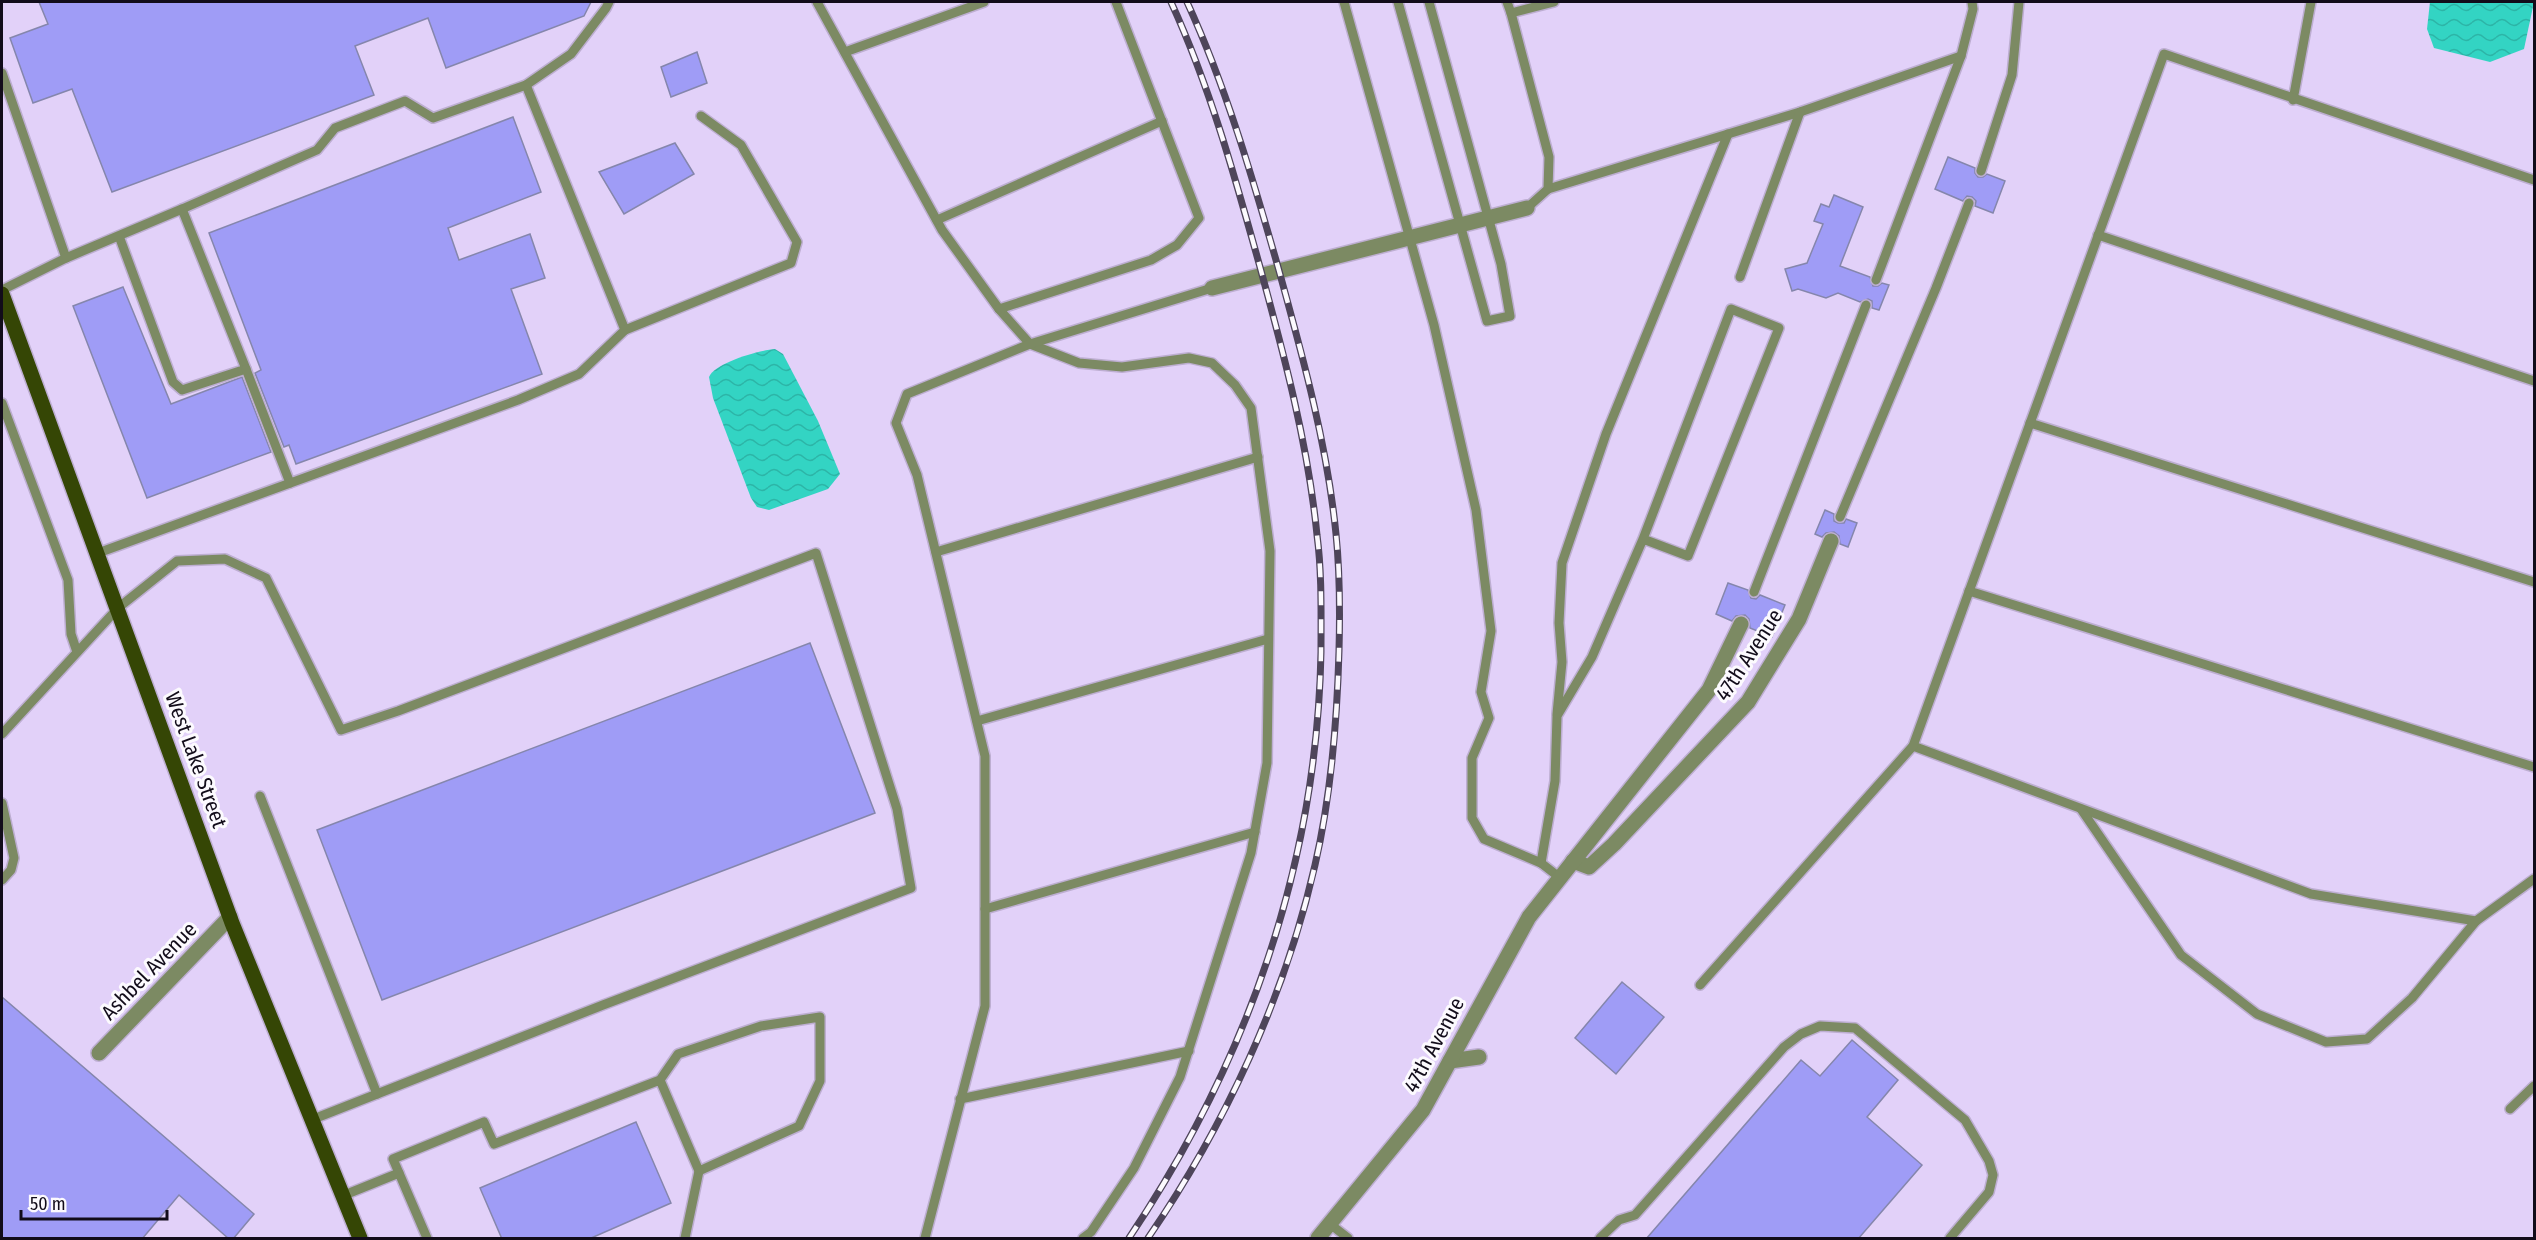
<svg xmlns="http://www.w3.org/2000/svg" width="2536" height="1240" viewBox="0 0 2536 1240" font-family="'Fira Sans Condensed',sans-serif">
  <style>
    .water { fill: url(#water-waves) }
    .building { fill: #9f9cf6; stroke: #8586ac; stroke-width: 1.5 }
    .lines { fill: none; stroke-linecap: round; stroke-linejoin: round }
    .service-casing { stroke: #bdaed1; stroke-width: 12 }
    .minor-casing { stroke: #bdaed1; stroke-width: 18 }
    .primary-casing { stroke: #bdaed1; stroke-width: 18 }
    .service { stroke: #7c8a63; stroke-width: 9 }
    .minor { stroke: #7c8a63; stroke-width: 15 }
    .primary { stroke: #354605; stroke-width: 15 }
    .rail-casing { stroke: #4e455a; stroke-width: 7 }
    .rail { stroke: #fcfafe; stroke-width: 4.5; stroke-dasharray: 14; stroke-linecap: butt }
    .labels { text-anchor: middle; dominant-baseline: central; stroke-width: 6; stroke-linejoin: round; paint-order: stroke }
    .street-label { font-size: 21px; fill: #120c1a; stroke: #fcfafe }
  </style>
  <defs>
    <pattern id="water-waves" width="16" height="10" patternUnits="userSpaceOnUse" patternTransform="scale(1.5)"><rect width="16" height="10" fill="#33d4c3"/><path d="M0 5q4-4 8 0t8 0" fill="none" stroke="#2cb5a7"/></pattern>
  </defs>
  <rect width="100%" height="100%" fill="#e2d1f9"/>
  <!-- water -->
  <g class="water">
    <path d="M2430,2H2534L2524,49L2490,62L2434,48L2427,29Z"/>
    <path d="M775,349L783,354L818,421L840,474L828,489L769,510L757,507L751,498L713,398L709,377C714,363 760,350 775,349Z"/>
  </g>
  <!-- building -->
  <g class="building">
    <path d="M39,2H591L584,16L446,68L428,18L355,46L374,95L112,192L72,89L33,103L10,38L48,24Z"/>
    <path d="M697,52L707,83L671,97L661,67Z"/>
    <path d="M513,117L541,192L448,228L459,260L530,234L545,278L511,289L542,374L296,464L289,445L284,447L255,373L261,370L209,233Z"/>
    <path d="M675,143L694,174L624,214L599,172Z"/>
    <path d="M1948,157L1975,168V173L1978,177H1983L1987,174L2005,181L1993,213L1975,206L1976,201L1972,197L1967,196L1963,201L1935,189Z"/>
    <path d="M1834,195L1863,207L1840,266L1870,277L1873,286H1878L1882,283L1889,285L1879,310L1872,308V301L1868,299L1860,302L1838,293L1826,298L1798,289L1792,291L1785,269L1807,263L1823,224L1814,221L1821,204L1829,207Z"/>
    <path d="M123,287L171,404L242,377L271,452L147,498L73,306Z"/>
    <path d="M1825,510L1834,514V521L1838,523H1844L1846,519L1857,523L1848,547L1840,544L1839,536L1834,532L1826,533L1822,537L1815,534Z"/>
    <path d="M1728,583L1748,590L1751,598L1756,599L1760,595L1785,605L1772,637L1750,628L1749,619L1745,615L1736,616L1732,621L1716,614Z"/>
    <path d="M810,643L875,813L382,1000L317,830Z"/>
    <path d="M1622,982L1664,1017L1616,1074L1575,1038Z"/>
    <path d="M2,997L254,1214L233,1239H229L179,1195L142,1239H2Z"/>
    <path d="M1852,1040L1898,1080L1867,1117L1922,1165L1858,1239H1646L1801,1060L1820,1076Z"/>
    <path d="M636,1122L671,1203L589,1239H502L480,1188Z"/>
  </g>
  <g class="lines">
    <!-- service casing -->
    <g class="service-casing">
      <g id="service">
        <path d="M817,2L942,230L999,309L1030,344L1079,363L1122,367L1189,358L1212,363L1235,385L1251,408L1270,551L1267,763L1251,853L1180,1077L1134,1168L1091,1232L1083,1238"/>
        <path d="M1344,2L1434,325L1476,510L1491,631L1481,692L1489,718L1472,758V818L1484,839L1541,863L1555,781L1557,716L1592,657L1643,539L1731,309L1779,328L1688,556L1643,539"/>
        <path d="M1398,2L1487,321L1510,316L1501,264L1429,2"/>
        <path d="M1507,2L1511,13"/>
        <path d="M845,52L984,2"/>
        <path d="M2,73L66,258"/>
        <path d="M526,85L625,330"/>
        <path d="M2293,100L2311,2"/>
        <path d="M1981,171L2012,75L2019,2"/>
        <path d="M1548,189L1800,112L1961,56"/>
        <path d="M1527,208L1548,189L1549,157L1511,13L1554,2"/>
        <path d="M182,209L317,150L335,128L405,101L433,118L526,85L571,54L606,8L609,2"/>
        <path d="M937,220L1162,121"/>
        <path d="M2098,235L2534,381"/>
        <path d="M1740,277L1800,112"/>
        <path d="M1876,280L1961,56L1973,9L1972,2"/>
        <path d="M2,290L66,258L182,209L246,369L182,390L173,382L119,236"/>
        <path d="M999,309L1151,260L1177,245L1199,218L1116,2"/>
        <path d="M246,369L290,483"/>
        <path d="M2,403L68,580L71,634L77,652"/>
        <path d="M2030,423L2534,582"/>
        <path d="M1840,517L1936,288L1969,203"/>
        <path d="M936,552L1258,457"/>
        <path d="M98,553L518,400L579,374L625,330L791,263L797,242L741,145L701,116"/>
        <path d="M1969,591L2534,767"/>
        <path d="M1754,592L1866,305"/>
        <path d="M1557,714L1562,662L1559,623L1562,563L1606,434L1728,134"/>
        <path d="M977,721L1268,639"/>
        <path d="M2,734L118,608L177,561L225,559L266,578L341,730L398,711L816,553L897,809L911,888L603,1005L311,1120"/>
        <path d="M1913,746L2311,894L2476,921L2534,879"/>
        <path d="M260,796L377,1094"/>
        <path d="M2,803L14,858L11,870L2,880"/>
        <path d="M2081,809L2181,955L2257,1014L2326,1042L2367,1039L2412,998L2476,921"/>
        <path d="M1541,863L1559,877"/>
        <path d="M985,909L1255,832"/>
        <path d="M1700,985L1913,746L2164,54L2534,180"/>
        <path d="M960,1099L1189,1051"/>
        <path d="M2510,1109L2534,1086"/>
        <path d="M399,1173L393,1159L484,1122L494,1144L660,1080L678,1054L761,1026L820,1017V1081L799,1126L699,1171L660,1080"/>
        <path d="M342,1196L399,1173L427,1238"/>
        <path d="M1330,1224L1348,1238"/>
        <path d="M685,1238L699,1171"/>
        <path d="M925,1238L985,1006V756L917,475L896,423L907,394L1030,344L1212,288"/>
        <path d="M1600,1238L1619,1220L1635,1215L1784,1047L1801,1034L1820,1026L1855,1028L1965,1120L1989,1161L1993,1175L1989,1192L1950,1238"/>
      </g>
    </g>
    <!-- minor casing -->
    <g class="minor-casing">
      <g id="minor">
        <path d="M1212,288L1527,208"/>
        <path d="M1573,861L1589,867L1614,844L1748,702L1799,619L1831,541"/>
        <path d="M99,1053L230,917"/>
        <path d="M1450,1061L1479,1057"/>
        <path d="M1318,1238L1423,1110L1529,917L1709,690L1741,624"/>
      </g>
    </g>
    <!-- primary casing -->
    <g class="primary-casing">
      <path id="primary" d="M2,294L232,923L360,1238"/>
    </g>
    <!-- service -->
    <use href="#service" class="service"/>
    <!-- minor -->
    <use href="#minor" class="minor"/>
    <!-- primary -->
    <use href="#primary" class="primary"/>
    <!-- rail casing -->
    <g class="rail-casing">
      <g id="rail">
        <path d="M1129,1238C1247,1062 1317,865 1321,652C1321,613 1322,573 1317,535C1308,444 1284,355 1260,267C1235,177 1210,87 1171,2"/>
        <path d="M1148,1238C1224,1127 1285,997 1315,865C1331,796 1337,723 1339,651C1340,613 1340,573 1336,534C1327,443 1302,354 1278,267C1252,176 1226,87 1187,2"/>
      </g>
    </g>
    <!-- rail -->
    <use href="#rail" class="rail"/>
  </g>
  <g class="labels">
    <!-- street labels -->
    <g class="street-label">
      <text transform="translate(1749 655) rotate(-57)">47th Avenue</text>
      <text transform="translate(196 760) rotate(70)">West Lake Street</text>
      <text transform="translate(149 971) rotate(-46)">Ashbel Avenue</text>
      <text transform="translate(1434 1045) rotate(-62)">47th Avenue</text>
    </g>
  </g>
  <!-- border -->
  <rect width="2536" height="1240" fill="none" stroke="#120c1a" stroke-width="6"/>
  <!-- scale -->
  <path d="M21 1210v9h146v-9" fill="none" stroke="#120c1a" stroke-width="3"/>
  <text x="30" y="1210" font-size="18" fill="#120c1a" stroke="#fcfafe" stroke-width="4.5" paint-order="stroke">50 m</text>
</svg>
